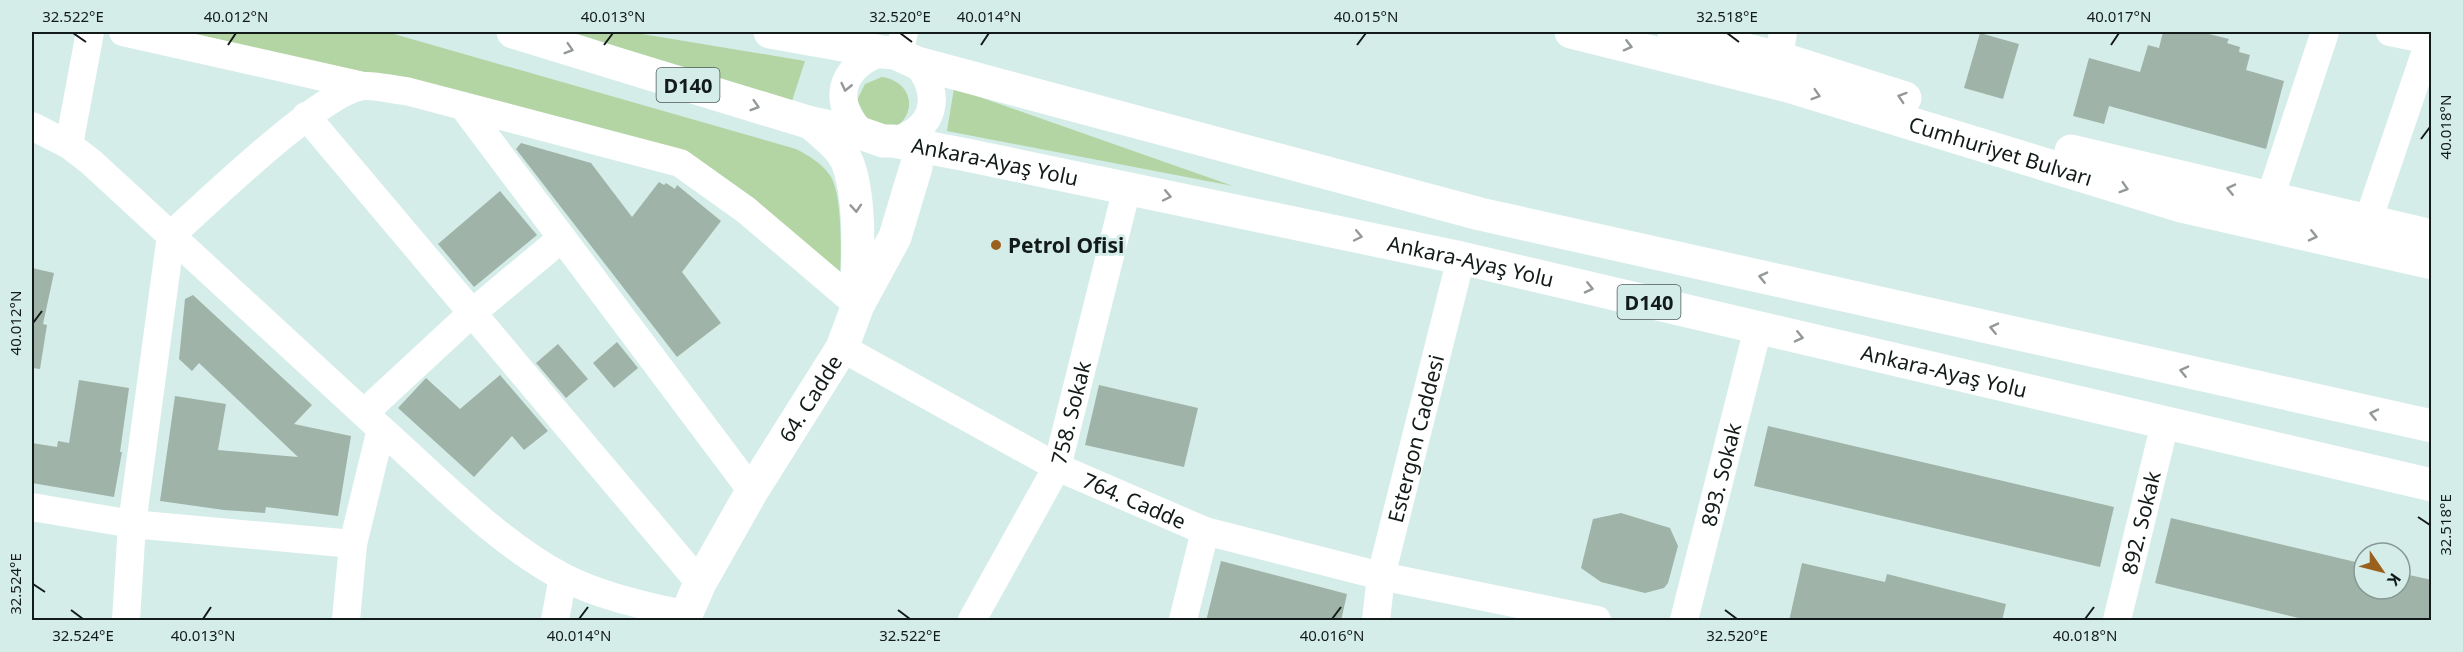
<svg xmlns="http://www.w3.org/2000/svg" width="2463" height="652" viewBox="0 0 2463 652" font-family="'Noto Sans',sans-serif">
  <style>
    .green { fill: #b3d4a3 }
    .building { fill: #a0b3a8 }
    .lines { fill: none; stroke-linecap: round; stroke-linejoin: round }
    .minor { stroke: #fff; stroke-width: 28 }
    .major { stroke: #fff; stroke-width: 33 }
    .highway { stroke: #fff; stroke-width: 33 }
    .oneway { stroke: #949898 }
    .ticks { fill: none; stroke: #121b19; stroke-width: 2 }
    .poi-dot { fill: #9a601e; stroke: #d5ede9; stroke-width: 2 }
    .labels { text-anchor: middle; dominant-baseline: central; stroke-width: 6; stroke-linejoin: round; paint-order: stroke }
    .shield { fill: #d5ede9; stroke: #4c5a57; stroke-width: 1.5 }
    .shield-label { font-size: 20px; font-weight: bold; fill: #121b19 }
    .street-label { font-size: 21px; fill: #121b19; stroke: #d5ede9 }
    .poi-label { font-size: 21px; font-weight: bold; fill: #121b19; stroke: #d5ede9; text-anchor: start }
    .neatline { fill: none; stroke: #121b19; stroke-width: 2 }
    .ticks-label { font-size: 15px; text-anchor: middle; fill: #121b19 }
  </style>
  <rect width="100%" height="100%" fill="#d5ede9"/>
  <!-- green -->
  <g class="green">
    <path d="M174,32H387L796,149C809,156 820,162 829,174C843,192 841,252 840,275L710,171Z"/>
    <path d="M572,32H630L805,61L791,104Z"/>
    <path d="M882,77C910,81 919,110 896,127L871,128L857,100L865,84Z"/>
    <path d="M954,88L1233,186L947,131Z"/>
  </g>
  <!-- building -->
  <g class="building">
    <path d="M2163,32H2201L2229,39L2227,43L2240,47L2239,52L2250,55L2246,70L2284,81L2266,149L2109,106L2104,124L2073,116L2089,58L2140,72L2148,45L2159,48Z"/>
    <path d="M1980,33L2019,44L2003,99L1964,88Z"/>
    <path d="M521,143L591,163L632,217L659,182L664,185L666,183L675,189L677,185L721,221L682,272L721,323L677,357L516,149Z"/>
    <path d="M500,191L537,235L474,287L438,244Z"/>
    <path d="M32,268L54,273L43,324L47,325L40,369L32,368Z"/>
    <path d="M193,295L312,405L294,424L351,436L338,516L266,507L265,513L224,510L160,501L175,396L226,404L218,450L298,457L199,363L192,371L179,359L185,299Z"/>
    <path d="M617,342L638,368L614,388L593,363Z"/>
    <path d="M558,344L588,379L566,398L536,363Z"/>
    <path d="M500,375L548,431L524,450L512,436L474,477L398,408L426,378L460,409Z"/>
    <path d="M79,380L129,388L120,452H122L114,497L32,483V443L57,447L58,441L69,443Z"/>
    <path d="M1099,385L1198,408L1184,467L1085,445Z"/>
    <path d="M1768,426L2114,507L2100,567L1754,486Z"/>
    <path d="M1621,513L1670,528L1678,546L1668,583L1664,588L1645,593L1601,582L1581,568L1593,519Z"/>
    <path d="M2171,518L2364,564V589H2400V573L2432,580V621H2311L2155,583Z"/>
    <path d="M1221,561L1347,594L1341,621H1206Z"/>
    <path d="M1802,563L1885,582L1887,574L2006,604L2002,621H1789Z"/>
  </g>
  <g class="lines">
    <!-- minor -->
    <g class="minor">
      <path d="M123,32L363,86"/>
      <path d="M2390,32L2429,40"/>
      <path d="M899,54L904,32"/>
      <path d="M1772,79L1779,58L1783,32"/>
      <path d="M463,106L752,491"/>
      <path d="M306,116L700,583"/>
      <path d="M32,126L69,145L91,162L381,429L353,544L346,620"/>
      <path d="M863,134C830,102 840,67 882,52"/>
      <path d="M893,141C936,129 942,96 917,63"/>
      <path d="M69,145L90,32"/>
      <path d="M2270,198L2325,32"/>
      <path d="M2368,221L2432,33"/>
      <path id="s1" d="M842,348L1057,467L1205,531L1381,576L1597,620"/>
      <path d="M364,413L472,313L562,238"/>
      <path d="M381,429C436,478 498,543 563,577C602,597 644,605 686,615"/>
      <path d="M32,507L132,524L353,544"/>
      <path d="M126,620L132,524L171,235C206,204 324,89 364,86C377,85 393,90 406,91L680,163L746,210L858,305"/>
      <path d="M555,620L563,577"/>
      <path id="s2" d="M972,620L1057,467L1127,188"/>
      <path d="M1183,620L1205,531"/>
      <path id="s3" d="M1376,620L1381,576L1461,258"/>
      <path id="s4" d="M1684,620L1758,328"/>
      <path id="s5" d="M2117,620L2165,423"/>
    </g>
    <!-- major -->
    <g class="major">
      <path id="s6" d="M1571,32L1788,86L2181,206L2432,263"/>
      <path d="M1674,32L1779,58L1905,98"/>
      <path d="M811,123C824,135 842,147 848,164C862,202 857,263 857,304"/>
      <path d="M2071,151L2432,236"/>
      <path id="s7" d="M686,620V615L700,583L752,491L842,348L858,305L895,237L916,167"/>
    </g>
    <!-- highway -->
    <g class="highway">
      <path id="s8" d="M513,32L811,123L863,134L883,141H893L962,154L1461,258L2432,485"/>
      <path d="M770,32L882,52L895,53L917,63L1480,214L2432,426"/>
    </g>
  </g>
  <!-- one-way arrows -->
  <defs><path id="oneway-chevron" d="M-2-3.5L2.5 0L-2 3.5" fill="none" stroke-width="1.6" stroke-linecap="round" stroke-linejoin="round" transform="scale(1.5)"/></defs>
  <g class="oneway">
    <use href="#oneway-chevron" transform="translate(1628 46) rotate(14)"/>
    <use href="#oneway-chevron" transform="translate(569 49) rotate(17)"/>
    <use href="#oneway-chevron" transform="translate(846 87) rotate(103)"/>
    <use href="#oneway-chevron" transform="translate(1816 95) rotate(17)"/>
    <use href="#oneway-chevron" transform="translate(1902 97) rotate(-162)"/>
    <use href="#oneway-chevron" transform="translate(755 106) rotate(17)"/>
    <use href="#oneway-chevron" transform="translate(2124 188) rotate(17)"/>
    <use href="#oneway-chevron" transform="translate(2231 189) rotate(-167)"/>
    <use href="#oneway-chevron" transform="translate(1167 196) rotate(12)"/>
    <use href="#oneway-chevron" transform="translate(856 208) rotate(86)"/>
    <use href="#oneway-chevron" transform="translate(1358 236) rotate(12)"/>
    <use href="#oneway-chevron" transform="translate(2313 236) rotate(13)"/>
    <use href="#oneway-chevron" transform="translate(1763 277) rotate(-167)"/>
    <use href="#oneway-chevron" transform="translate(1589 288) rotate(13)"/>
    <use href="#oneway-chevron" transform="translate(1994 328) rotate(-167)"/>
    <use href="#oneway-chevron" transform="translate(1799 337) rotate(13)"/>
    <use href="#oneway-chevron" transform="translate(2184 371) rotate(-167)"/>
    <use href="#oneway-chevron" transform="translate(2374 414) rotate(-167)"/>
  </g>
  <!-- ticks -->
  <path class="ticks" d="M73,33L86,42M900,33L912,42M1727,33L1739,42M228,45L236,33M604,45L613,33M981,45L989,33M1357,45L1366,33M2111,45L2119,33M2421,139L2430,127M33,323L42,311M2418,517L2430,525M33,584L45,592M71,610L83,619M898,610L910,619M1725,610L1737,619M203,619L211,607M579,619L588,607M1332,619L1341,607M2085,619L2094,607"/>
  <!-- markers -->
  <circle class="poi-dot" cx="996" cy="245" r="6"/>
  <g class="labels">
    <!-- shield labels -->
    <g class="shield">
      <rect x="656.5" y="68" width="63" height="34" rx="4.5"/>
      <rect x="1617.5" y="285" width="63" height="34" rx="4.5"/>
    </g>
    <g class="shield-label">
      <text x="688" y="85">D140</text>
      <text x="1649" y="302">D140</text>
    </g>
    <!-- street labels -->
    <g class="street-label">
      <text stroke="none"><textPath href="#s6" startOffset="446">Cumhuriyet Bulvarı</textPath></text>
      <text stroke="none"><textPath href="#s8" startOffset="500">Ankara-Ayaş Yolu</textPath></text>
      <text stroke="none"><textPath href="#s8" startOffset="986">Ankara-Ayaş Yolu</textPath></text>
      <text stroke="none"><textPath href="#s8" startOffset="1472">Ankara-Ayaş Yolu</textPath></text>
      <text stroke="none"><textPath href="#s7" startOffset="255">64. Cadde</textPath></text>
      <text stroke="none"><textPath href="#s2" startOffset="231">758. Sokak</textPath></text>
      <text stroke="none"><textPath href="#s3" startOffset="186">Estergon Caddesi</textPath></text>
      <text stroke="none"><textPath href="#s4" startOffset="150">893. Sokak</textPath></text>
      <text stroke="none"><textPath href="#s1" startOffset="330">764. Cadde</textPath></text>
      <text stroke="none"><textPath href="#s5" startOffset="100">892. Sokak</textPath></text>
    </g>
    <!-- poi labels -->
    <g class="poi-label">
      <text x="1008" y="245">Petrol Ofisi</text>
    </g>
  </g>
  <!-- border -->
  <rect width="2463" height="652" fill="none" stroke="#d5ede9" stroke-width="66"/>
  <!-- north arrow -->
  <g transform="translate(2382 571) rotate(125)"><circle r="28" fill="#d5ede9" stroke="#879996" stroke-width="1.5"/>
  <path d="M0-4.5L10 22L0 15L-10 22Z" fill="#9a601e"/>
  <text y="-9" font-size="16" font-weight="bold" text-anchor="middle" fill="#121b19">K</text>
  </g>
  <rect x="33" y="33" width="2397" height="586" class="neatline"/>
  <g class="ticks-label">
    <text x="73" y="22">32.522°E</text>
    <text x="236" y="22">40.012°N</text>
    <text x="613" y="22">40.013°N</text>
    <text x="900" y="22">32.520°E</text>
    <text x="989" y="22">40.014°N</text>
    <text x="1366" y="22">40.015°N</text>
    <text x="1727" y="22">32.518°E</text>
    <text x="2119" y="22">40.017°N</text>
    <text transform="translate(2446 127) rotate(-90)" y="5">40.018°N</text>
    <text transform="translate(16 323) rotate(-90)" y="5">40.012°N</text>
    <text transform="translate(2446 525) rotate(-90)" y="5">32.518°E</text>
    <text transform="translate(16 584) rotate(-90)" y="5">32.524°E</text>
    <text x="83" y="641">32.524°E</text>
    <text x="203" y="641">40.013°N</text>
    <text x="579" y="641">40.014°N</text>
    <text x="910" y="641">32.522°E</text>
    <text x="1332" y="641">40.016°N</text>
    <text x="1737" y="641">32.520°E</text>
    <text x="2085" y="641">40.018°N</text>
  </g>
</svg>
